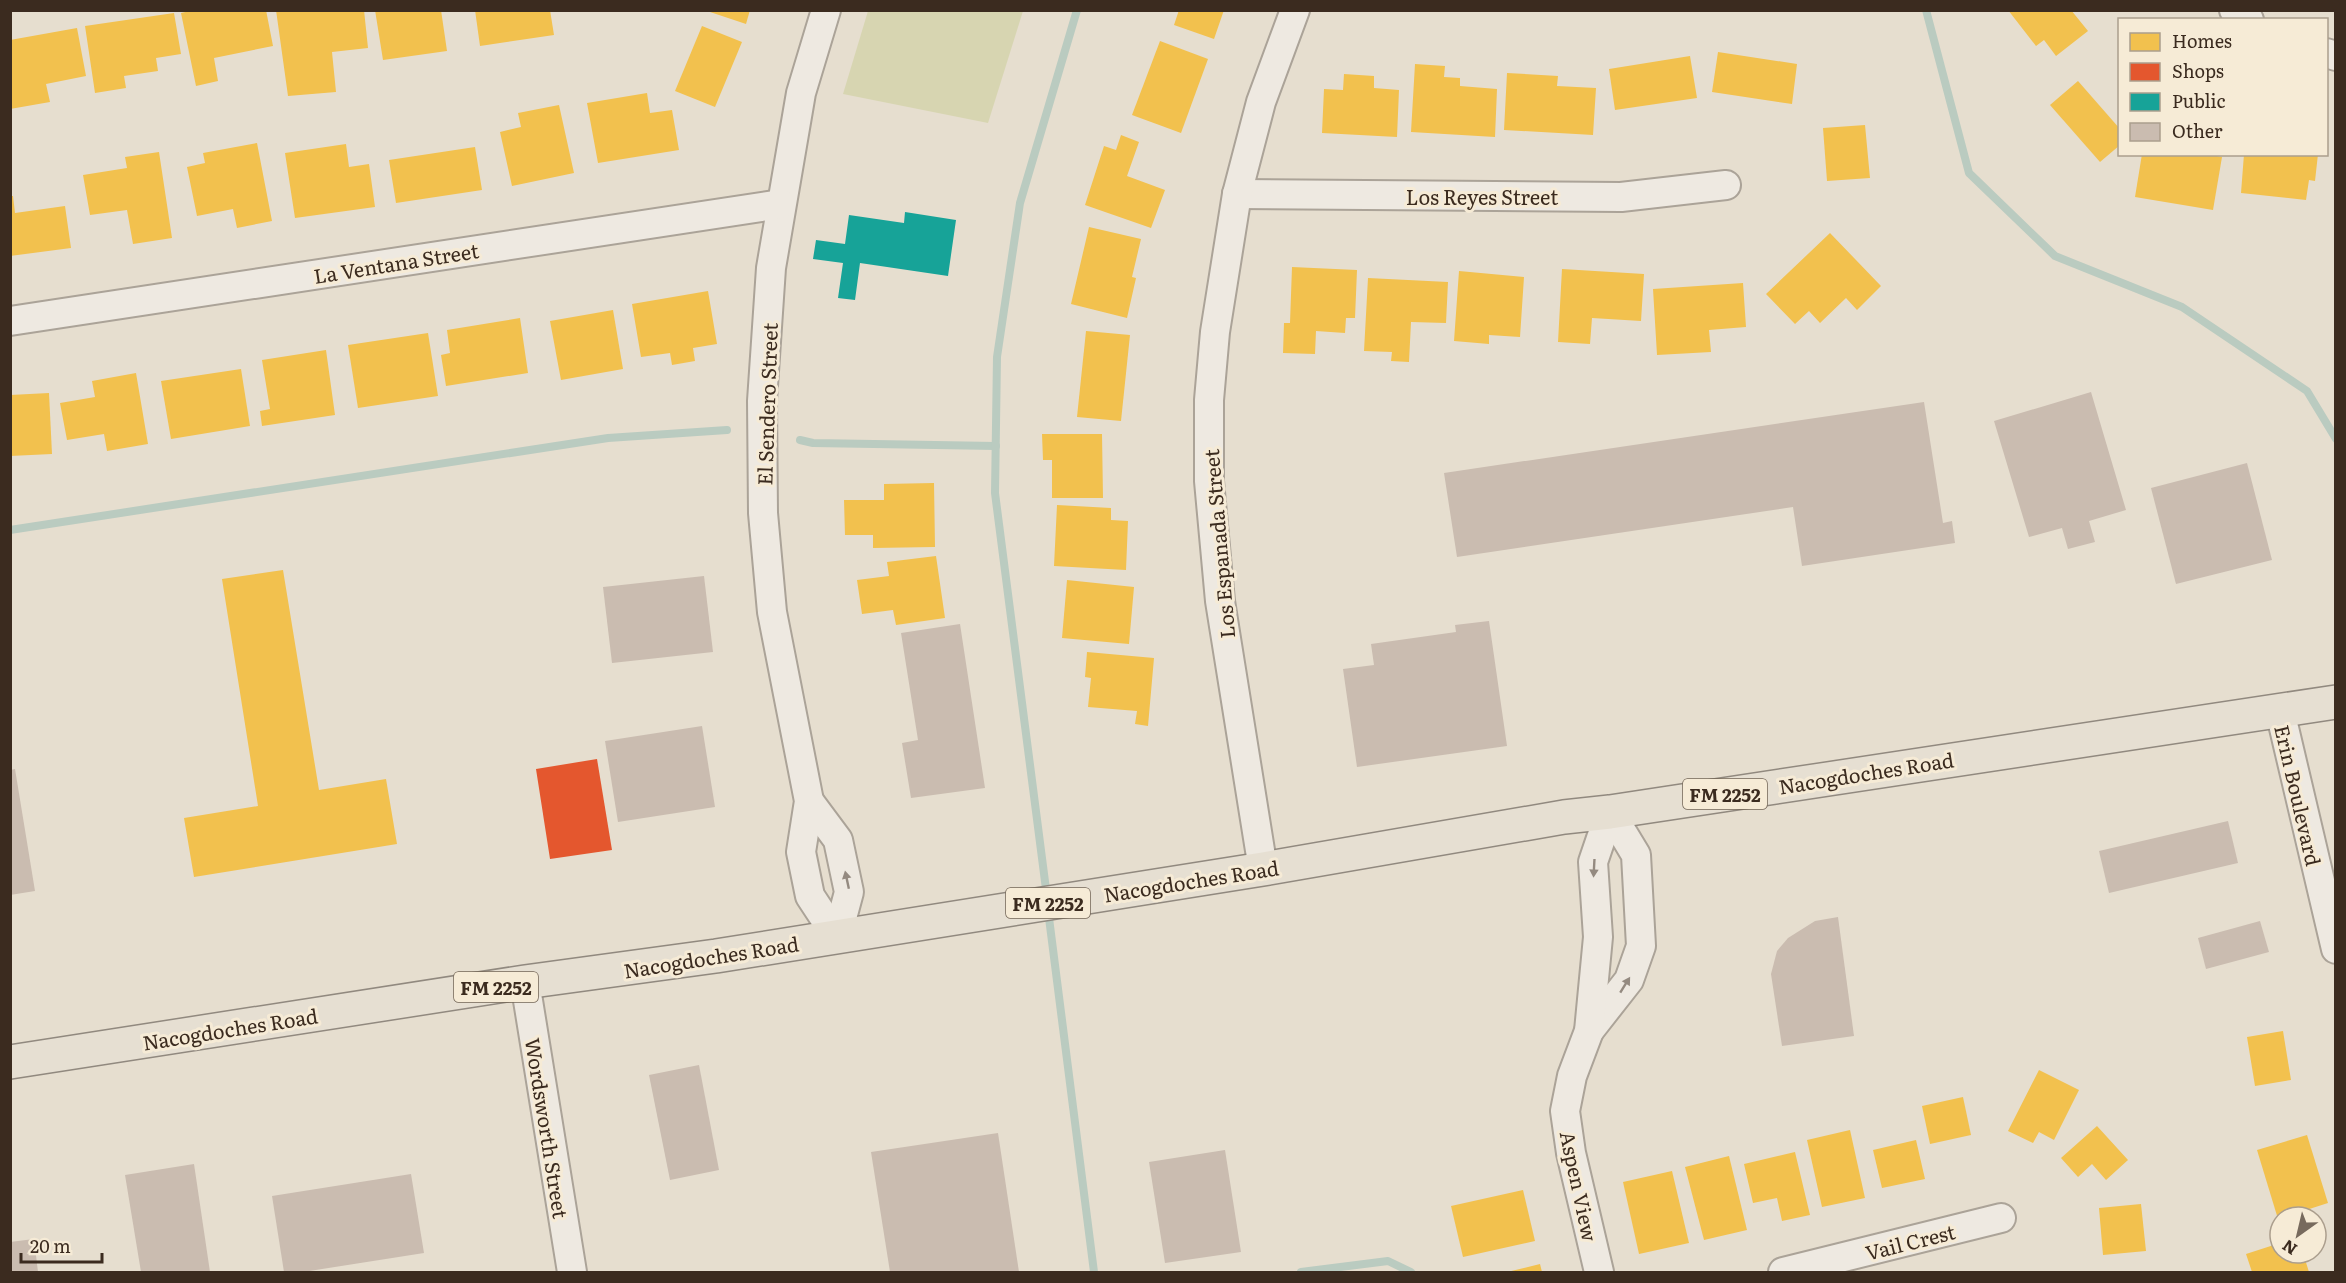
<svg xmlns="http://www.w3.org/2000/svg" width="2346" height="1283" viewBox="0 0 2346 1283" font-family="Literata,serif">
  <style>
    .green { fill: #d7d5b1 }
    .homes { fill: #f2c14e }
    .shops { fill: #e4572e }
    .public { fill: #17a398 }
    .lines { fill: none; stroke-linecap: round; stroke-linejoin: round }
    .stream { stroke: #bacbc0; stroke-width: 8 }
    .building { fill: #cabcb0 }
    .minor-casing { stroke: #aba398; stroke-width: 32 }
    .major-casing { stroke: #91897f; stroke-width: 36 }
    .minor { stroke: #eee9e1; stroke-width: 28 }
    .major { stroke: #e6dfd2; stroke-width: 33 }
    .oneway { fill: #948a80 }
    .labels { text-anchor: middle; dominant-baseline: central; stroke-width: 6; stroke-linejoin: round; paint-order: stroke }
    .shield { fill: #f6ebd6; stroke: #736556; stroke-width: 1.5 }
    .shield-label { font-size: 18px; font-weight: bold; fill: #3b2b1f }
    .street-label { font-size: 20px; fill: #3b2b1f; stroke: #f6ebd6 }
  </style>
  <rect width="100%" height="100%" fill="#e6decf"/>
  <!-- green -->
  <path class="green" d="M868,11H1023L988,123L843,94Z"/>
  <!-- homes -->
  <g class="homes">
    <path d="M194,10H266L273,46L214,58L218,81L196,86L181,13Z"/>
    <path d="M276,10H364L368,48L332,52L336,92L288,96Z"/>
    <path d="M375,10H441L447,51L383,60Z"/>
    <path d="M475,10H550L554,35L480,46Z"/>
    <path d="M704,10H750L746,24Z"/>
    <path d="M1179,10H1224L1214,39L1174,25Z"/>
    <path d="M2008,10H2071L2088,31L2056,56L2044,40L2036,46Z"/>
    <path d="M174,13L181,54L156,58L158,71L124,76L126,88L95,93L85,26Z"/>
    <path d="M702,26L742,42L715,107L675,91Z"/>
    <path d="M77,28L86,76L46,84L50,102L10,109V40Z"/>
    <path d="M1160,41L1208,59L1181,133L1132,115Z"/>
    <path d="M1718,52L1797,64L1792,104L1712,92Z"/>
    <path d="M1690,56L1697,98L1615,110L1609,69Z"/>
    <path d="M1415,64L1445,66L1444,77L1460,78V86L1497,89L1495,137L1411,132Z"/>
    <path d="M1507,73L1558,76L1557,86L1596,88L1593,135L1504,130Z"/>
    <path d="M1344,74L1374,76V88L1399,90L1397,137L1322,133L1324,89L1343,90Z"/>
    <path d="M2078,81L2120,129V145L2100,162L2050,105Z"/>
    <path d="M647,93L650,113L672,110L679,150L598,163L587,103Z"/>
    <path d="M559,105L574,173L512,186L500,132L521,127L518,113Z"/>
    <path d="M1865,125L1870,178L1827,181L1823,128Z"/>
    <path d="M1121,135L1139,142L1127,176L1165,190L1151,228L1085,205L1104,146L1116,150Z"/>
    <path d="M257,143L272,221L237,228L233,209L197,216L187,167L205,163L203,153Z"/>
    <path d="M346,144L349,167L369,164L375,207L295,218L285,153Z"/>
    <path d="M475,147L482,190L396,203L389,160Z"/>
    <path d="M159,152L172,238L133,244L127,210L90,215L83,175L127,168L125,157Z"/>
    <path d="M2142,154H2207L2222,157L2213,210L2135,197Z"/>
    <path d="M2244,154H2318L2315,181L2309,180L2306,200L2241,193Z"/>
    <path d="M10,196H13L15,213L65,206L71,248L10,256Z"/>
    <path d="M1089,227L1141,239L1132,277L1136,278L1127,318L1071,304Z"/>
    <path d="M1830,233L1881,286L1857,310L1846,298L1820,323L1809,311L1795,324L1766,294Z"/>
    <path d="M1292,267L1357,270L1355,318H1346L1345,333L1316,331L1315,354L1283,353L1284,323H1290Z"/>
    <path d="M1562,269L1644,274L1641,321L1592,318L1590,344L1558,342Z"/>
    <path d="M1459,271L1524,277L1520,337L1489,335V344L1454,341Z"/>
    <path d="M1368,278L1448,282L1446,323L1411,322L1409,362L1391,361L1392,352L1364,351Z"/>
    <path d="M1743,283L1746,327L1709,330L1711,352L1657,355L1653,289Z"/>
    <path d="M708,291L717,344L693,348L695,361L672,365L670,353L641,357L632,304Z"/>
    <path d="M613,310L623,369L561,380L550,321Z"/>
    <path d="M520,318L528,373L446,386L441,355L450,353L447,330Z"/>
    <path d="M1086,331L1130,335L1121,421L1077,417Z"/>
    <path d="M428,333L438,396L358,408L348,345Z"/>
    <path d="M326,350L335,415L262,426L260,411L270,409L262,360Z"/>
    <path d="M241,369L250,426L171,439L161,381Z"/>
    <path d="M136,373L148,444L107,451L104,434L67,440L60,403L95,397L92,381Z"/>
    <path d="M49,393L52,454L10,456V395Z"/>
    <path d="M1042,434H1102L1103,498H1052V460H1043Z"/>
    <path d="M934,483L935,547L873,548V535H845L844,500H884V484Z"/>
    <path d="M1057,505L1111,508V520L1128,521L1126,570L1054,566Z"/>
    <path d="M936,556L945,618L896,625L893,610L862,614L857,580L889,576L887,562Z"/>
    <path d="M283,570L319,790L386,779L397,844L194,877L184,818L258,806L222,579Z"/>
    <path d="M1067,580L1134,587L1129,644L1062,638Z"/>
    <path d="M1087,652L1154,658L1148,726L1135,724L1137,711L1088,707L1091,678L1085,677Z"/>
    <path d="M2283,1031L2291,1080L2255,1086L2247,1037Z"/>
    <path d="M2039,1070L2079,1090L2054,1140L2039,1132L2033,1143L2008,1131Z"/>
    <path d="M1963,1097L1971,1135L1930,1144L1922,1106Z"/>
    <path d="M2097,1126L2128,1160L2106,1180L2092,1164L2078,1177L2061,1158Z"/>
    <path d="M1850,1130L1865,1198L1822,1207L1807,1140Z"/>
    <path d="M2307,1135L2328,1203L2278,1219L2257,1150Z"/>
    <path d="M1916,1140L1925,1179L1882,1188L1873,1150Z"/>
    <path d="M1795,1152L1810,1215L1782,1221L1777,1198L1753,1203L1744,1164Z"/>
    <path d="M1729,1156L1747,1230L1704,1240L1685,1167Z"/>
    <path d="M1672,1171L1689,1243L1639,1254L1623,1182Z"/>
    <path d="M1523,1190L1535,1241L1463,1257L1451,1206Z"/>
    <path d="M2141,1204L2146,1251L2103,1255L2099,1208Z"/>
    <path d="M2280,1243V1253H2303L2309,1272H2252L2246,1254Z"/>
    <path d="M1540,1264L1542,1272H1507Z"/>
  </g>
  <!-- shops -->
  <path class="shops" d="M597,759L612,850L550,859L536,769Z"/>
  <!-- public -->
  <path class="public" d="M905,212L956,220L948,276L860,263L855,300L838,298L843,263L813,259L816,240L845,244L849,215L904,223Z"/>
  <g class="lines">
    <!-- stream -->
    <g class="stream">
      <path d="M1926,10L1969,173L2055,256L2182,307L2307,391L2336,439"/>
      <path d="M800,440L813,443L996,446"/>
      <path d="M10,530L608,438L727,430"/>
      <path d="M1047,897L995,493L997,357L1020,203L1077,10"/>
      <path d="M1048,910L1094,1272"/>
      <path d="M1301,1272L1388,1261L1411,1272"/>
    </g>
  </g>
  <!-- building -->
  <g class="building">
    <path d="M2091,392L2126,510L2089,521L2095,542L2068,549L2062,528L2029,537L1994,421Z"/>
    <path d="M1924,402L1943,523L1952,521L1955,543L1802,566L1793,507L1457,557L1444,473Z"/>
    <path d="M2247,463L2272,560L2176,584L2151,488Z"/>
    <path d="M704,576L713,652L612,663L603,587Z"/>
    <path d="M1489,621L1507,746L1357,767L1343,669L1374,665L1371,644L1456,632L1455,625Z"/>
    <path d="M960,624L985,788L911,798L902,743L918,740L901,633Z"/>
    <path d="M702,726L715,807L618,822L605,741Z"/>
    <path d="M15,769L35,891L10,895V770Z"/>
    <path d="M2228,821L2238,863L2109,893L2099,851Z"/>
    <path d="M1838,917L1854,1036L1782,1046L1771,974L1777,951L1788,938L1815,921Z"/>
    <path d="M2260,921L2269,952L2206,969L2198,938Z"/>
    <path d="M699,1065L719,1170L670,1180L649,1075Z"/>
    <path d="M998,1133L1019,1272H890L871,1152Z"/>
    <path d="M1225,1150L1241,1252L1165,1263L1149,1162Z"/>
    <path d="M194,1164L210,1272H141L125,1175Z"/>
    <path d="M411,1174L424,1253L303,1272H284L272,1196Z"/>
    <path d="M34,1239L38,1272H10V1242Z"/>
  </g>
  <g class="lines">
    <!-- minor casing -->
    <g class="minor-casing">
      <g id="minor">
        <path d="M826,10L801,93L771,268L762,401L763,513L772,612L809,801L801,852L810,896L837,937"/>
        <path d="M2234,10L2249,20"/>
        <path d="M2326,53L2336,56"/>
        <path d="M1237,194L1621,197L1726,185"/>
        <path d="M10,321L781,204"/>
        <path d="M2280,711L2336,949"/>
        <path d="M809,801L838,840L849,892L837,937"/>
        <path d="M1263,869L1220,601L1209,481V400L1215,332L1237,194L1261,102L1295,10"/>
        <path d="M525,982L572,1272"/>
        <path d="M1589,1031L1629,980L1641,946L1636,855L1610,812"/>
        <path d="M1599,1272L1571,1153L1565,1111L1572,1076L1589,1031L1598,937L1593,862L1610,812"/>
        <path d="M1783,1272L2001,1218"/>
      </g>
    </g>
    <!-- major casing -->
    <g class="major-casing">
      <path id="major" d="M10,1062L525,982L716,956L1263,869L1564,817L1610,812L2336,702"/>
    </g>
    <!-- minor -->
    <use href="#minor" class="minor"/>
    <!-- major -->
    <use href="#major" class="major"/>
  </g>
  <!-- one-way arrows -->
  <defs><path id="oneway-solid" d="M-6-.8H1V-3.2L6.5 0L1 3.2V.8H-6Z" transform="scale(1.5)"/></defs>
  <g class="oneway">
    <use href="#oneway-solid" transform="translate(1594 868) rotate(93)"/>
    <use href="#oneway-solid" transform="translate(847 880) rotate(-102)"/>
    <use href="#oneway-solid" transform="translate(1625 985) rotate(-58)"/>
  </g>
  <g class="labels">
    <!-- shield labels -->
    <g class="shield">
      <rect x="1683" y="779" width="84" height="30" rx="4.5"/>
      <rect x="1006" y="888" width="84" height="30" rx="4.5"/>
      <rect x="454" y="972" width="84" height="30" rx="4.5"/>
    </g>
    <g class="shield-label">
      <text x="1725" y="794">FM 2252</text>
      <text x="1048" y="903">FM 2252</text>
      <text x="496" y="987">FM 2252</text>
    </g>
    <!-- street labels -->
    <g class="street-label">
      <text x="1482" y="196">Los Reyes Street</text>
      <text transform="translate(396 262) rotate(-9)">La Ventana Street</text>
      <text transform="translate(766 404) rotate(-88)">El Sendero Street</text>
      <text transform="translate(1218 544) rotate(-95)">Los Espanada Street</text>
      <text transform="translate(1866 772) rotate(-9)">Nacogdoches Road</text>
      <text transform="translate(2299 795) rotate(77)">Erin Boulevard</text>
      <text transform="translate(1191 880) rotate(-9)">Nacogdoches Road</text>
      <text transform="translate(711 956) rotate(-9)">Nacogdoches Road</text>
      <text transform="translate(230 1028) rotate(-9)">Nacogdoches Road</text>
      <text transform="translate(548 1128) rotate(81)">Wordsworth Street</text>
      <text transform="translate(1580 1186) rotate(78)">Aspen View</text>
      <text transform="translate(1910 1241) rotate(-14)">Vail Crest</text>
    </g>
  </g>
  <!-- border -->
  <rect width="2346" height="1283" fill="none" stroke="#3b2b1f" stroke-width="24"/>
  <!-- legend -->
  <rect x="2118" y="18" width="210" height="138" fill="#f6ebd6" stroke="#ab9e8d" stroke-width="1.5"/>
  <rect x="2130" y="33" width="30" height="18" fill="#f2c14e" stroke="#ab9e8d" stroke-width="1.5"/>
  <text x="2172" y="48" font-size="18" fill="#3b2b1f">Homes</text>
  <rect x="2130" y="63" width="30" height="18" fill="#e4572e" stroke="#ab9e8d" stroke-width="1.5"/>
  <text x="2172" y="78" font-size="18" fill="#3b2b1f">Shops</text>
  <rect x="2130" y="93" width="30" height="18" fill="#17a398" stroke="#ab9e8d" stroke-width="1.5"/>
  <text x="2172" y="108" font-size="18" fill="#3b2b1f">Public</text>
  <rect x="2130" y="123" width="30" height="18" fill="#cabcb0" stroke="#ab9e8d" stroke-width="1.5"/>
  <text x="2172" y="138" font-size="18" fill="#3b2b1f">Other</text>
  <!-- north arrow -->
  <g transform="translate(2298 1235) rotate(214)"><circle r="28" fill="#f6ebd6" stroke="#ab9e8d" stroke-width="1.5"/>
  <path d="M0-4.5L10 22L0 15L-10 22Z" fill="#776a5d"/>
  <text y="-9" font-size="16" font-weight="bold" text-anchor="middle" fill="#3b2b1f">N</text>
  </g>
  <!-- scale -->
  <path d="M21 1253v9h81v-9" fill="none" stroke="#3b2b1f" stroke-width="3"/>
  <text x="30" y="1253" font-size="18" fill="#3b2b1f" stroke="#f6ebd6" stroke-width="4.5" paint-order="stroke">20 m</text>
</svg>
